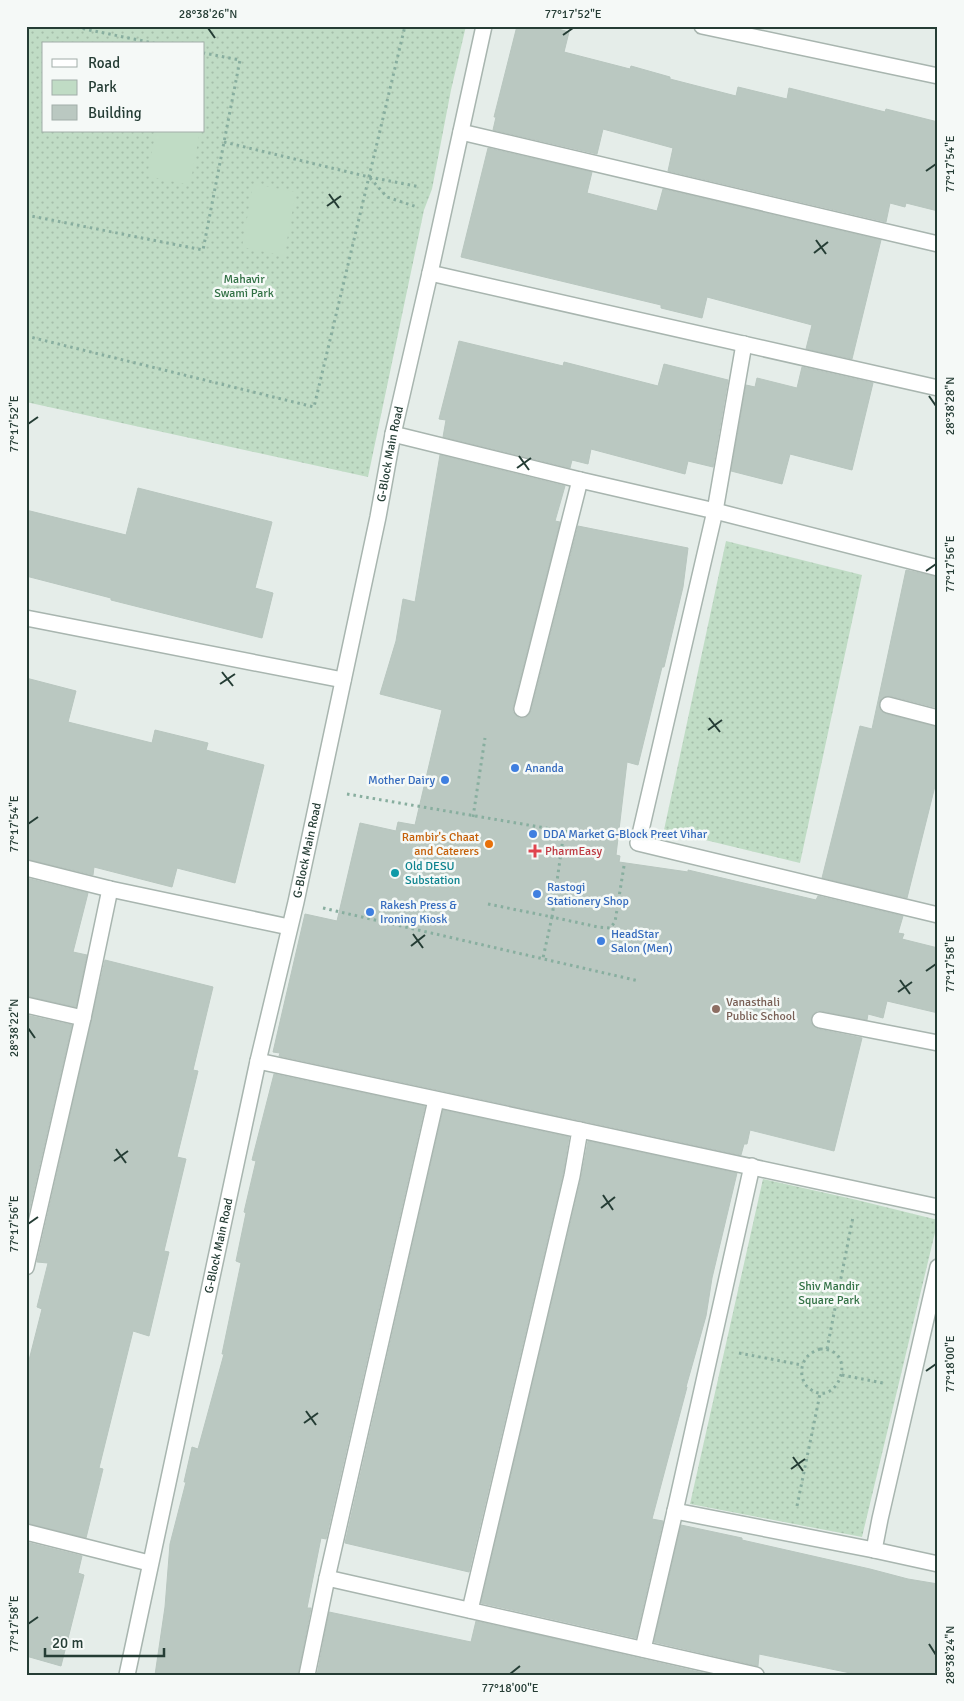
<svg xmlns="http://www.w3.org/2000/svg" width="964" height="1701" viewBox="0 0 964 1701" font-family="Signika,sans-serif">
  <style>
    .green { fill: url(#green-dots); fill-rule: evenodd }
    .pitch { fill: #c0dcc5 }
    .building { fill: #bac8c1; stroke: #b8c6bf }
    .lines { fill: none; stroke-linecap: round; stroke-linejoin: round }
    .minor-casing { stroke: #a8b5af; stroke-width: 18 }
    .path { stroke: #88ae9f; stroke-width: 3; stroke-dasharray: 2.5 4; stroke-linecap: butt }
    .minor { stroke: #fff; stroke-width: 15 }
    .ticks { fill: none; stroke: #253d35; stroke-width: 2 }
    .shop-dot { fill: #3f7fe0; stroke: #f5f9f7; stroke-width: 2 }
    .food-dot { fill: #e8710a; stroke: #f5f9f7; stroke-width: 2 }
    .health-dot { fill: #e0444e; stroke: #f5f9f7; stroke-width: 2 }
    .culture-dot { fill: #0f9aa8; stroke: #f5f9f7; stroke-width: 2 }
    .education-dot { fill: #8d6e63; stroke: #f5f9f7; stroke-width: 2 }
    .labels { text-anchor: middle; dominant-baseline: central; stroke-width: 5; stroke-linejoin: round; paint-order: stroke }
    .park-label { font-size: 12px; fill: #327145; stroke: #f5f9f7 }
    .street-label { font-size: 12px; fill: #253d35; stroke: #f5f9f7 }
    .shop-label { font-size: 12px; fill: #366cbe; stroke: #f5f9f7; text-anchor: start }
    .food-label { font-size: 12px; fill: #c56008; stroke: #f5f9f7; text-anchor: end }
    .health-label { font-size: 12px; fill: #be3a42; stroke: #f5f9f7; text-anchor: start }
    .culture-label { font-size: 12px; fill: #0d838f; stroke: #f5f9f7; text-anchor: start }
    .education-label { font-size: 12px; fill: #785e54; stroke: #f5f9f7; text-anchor: start }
    .neatline { fill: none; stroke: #253d35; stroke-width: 2 }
    .ticks-label { font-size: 12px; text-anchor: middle; fill: #253d35 }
  </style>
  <defs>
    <pattern id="green-dots" width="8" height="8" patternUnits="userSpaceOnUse" patternTransform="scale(1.25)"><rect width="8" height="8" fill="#c0dcc5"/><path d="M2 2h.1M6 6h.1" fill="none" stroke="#a5beaa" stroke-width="1.8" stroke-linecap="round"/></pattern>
  </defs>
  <rect width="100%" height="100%" fill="#e5ede9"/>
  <!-- green -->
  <g class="green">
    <path d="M26,26H466L451,90L432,189L424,210L368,477L26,402ZM44,44H204V131H44Z"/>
    <path d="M726,541L862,575L800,863L664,830Z"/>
    <path d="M763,1179L857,1200L938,1220L862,1537L690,1504Z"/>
  </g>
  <!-- pitch -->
  <g class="pitch">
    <path d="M156,131H200L190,185L147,176Z"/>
    <path d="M253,184L296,192L284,256L242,247Z"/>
  </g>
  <!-- building -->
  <g class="building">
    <path d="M517,26H548L569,32L564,52L630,69L631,66L670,77V79L736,96L738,87L787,99L789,88L885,112L886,109L938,122V211L906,203L905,207L890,203L886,222L668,171L673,148L603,129L597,154L493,130L496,117H494Z"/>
    <path d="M488,148L592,172L587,193L657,211L663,189L881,240L852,359L806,349L812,325L707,297L702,318L661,308V305L461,257Z"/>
    <path d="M459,341L563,366L564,362L658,386L664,364L728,380L713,467L688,461L685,474L591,449L588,464L572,460L570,468L443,437L446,420L439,419Z"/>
    <path d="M802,367L873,383L852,470L790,454L782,484L731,471L746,385L755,387L757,378L797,388Z"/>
    <path d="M440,455L565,486L555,521L560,522L513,707V712L519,718H525L531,711L578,526L688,548L683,587L664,667H662L638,765L627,762L616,855L620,856L619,862L688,872V870L816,900L818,896L903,916L898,933L904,934L902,939L938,948V1013L887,1001L883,1018L868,1014L867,1020L821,1011H817L813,1014L811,1019V1023L818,1029L862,1038L834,1151L750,1130L747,1144H744L741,1155L279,1056L280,1053L273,1052L305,914L337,921L360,823L396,831L398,822L415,825L442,710L380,694L396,641L403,599L415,602Z"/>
    <path d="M138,488L272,522L255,588L273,593L262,638L111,600V598L26,576V510L126,535Z"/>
    <path d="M906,570L938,577V708L890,696L882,698L879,703L881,711L886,714L938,727V774L907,898L822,878L860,726L872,729Z"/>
    <path d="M26,678L76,691L68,722L152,743L155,730L208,743L206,750L264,765L235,883L177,868L172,887L94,867L93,875L26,859Z"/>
    <path d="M26,878L88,893L73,952L87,955L76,1007L26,996Z"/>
    <path d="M105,960L213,987L193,1070L198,1071L177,1157L186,1159L164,1251L169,1252L149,1336L133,1331L99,1468L103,1469L86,1538L26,1523V1372L42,1309L37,1307L48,1263L37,1262Z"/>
    <path d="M26,1015L72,1025L26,1224Z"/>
    <path d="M274,1074L425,1106L326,1539L321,1538L307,1608H311L298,1675H155L165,1607L170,1544L186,1482H184L192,1447L198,1449L224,1354H222L241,1263L236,1261L246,1213L244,1212L256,1161L252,1160Z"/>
    <path d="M443,1110L569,1137L563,1174L469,1572L345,1543Z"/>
    <path d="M588,1141L737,1173L712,1278L706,1316L686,1387H687L652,1519L663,1521L636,1638L481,1603L581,1178Z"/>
    <path d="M681,1525L742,1538V1540L870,1569L908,1579L938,1584V1675H860L759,1654L758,1666L654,1642Z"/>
    <path d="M26,1542L82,1556L78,1573L84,1575L61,1666L26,1656Z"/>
    <path d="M329,1612L471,1642L476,1621L712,1675H317Z"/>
  </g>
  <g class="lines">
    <!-- minor casing -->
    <g class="minor-casing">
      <g id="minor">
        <path d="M702,26L938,76"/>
        <path d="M461,132L938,244"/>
        <path d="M430,273L938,388"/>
        <path d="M744,344L715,511L638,843L938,915"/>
        <path d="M393,434L580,480L715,511L938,568"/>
        <path d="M26,618L343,680"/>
        <path d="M888,705L938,718"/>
        <path d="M522,709L580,480"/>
        <path d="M26,868L110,889L289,927"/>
        <path d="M26,1005L83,1018"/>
        <path d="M820,1020L938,1043"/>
        <path d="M258,1061L580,1130L572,1176L470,1610"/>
        <path d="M580,1130L938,1207"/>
        <path d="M752,1166L675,1511L874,1550"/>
        <path d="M26,1267L83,1018L110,889"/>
        <path d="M938,1267L880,1519L874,1550L938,1564"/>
        <path d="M26,1532L149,1563"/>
        <path d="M327,1578L756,1675"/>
        <path d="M643,1649L675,1511"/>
        <path id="s1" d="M127,1675L258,1061L296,902L378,517L393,434L430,273L484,26"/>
        <path d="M307,1675L327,1578L436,1100"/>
      </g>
    </g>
    <!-- path -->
    <g class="path">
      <path d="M70,26L158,44"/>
      <path d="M224,142L369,177L420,187"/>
      <path d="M370,178L387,197L417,207"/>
      <path d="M26,215L203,250L240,60L204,53"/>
      <path d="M26,336L314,407L405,26"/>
      <path d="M347,794L610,839"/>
      <path d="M473,817L485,738"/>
      <path d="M564,831L552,917L598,927L610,928L615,922L624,866"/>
      <path d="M488,904L552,917L543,958"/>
      <path d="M323,908L639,981"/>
      <path d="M820,1349C860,1348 838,1410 810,1389C800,1382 799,1366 807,1357C810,1353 815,1351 820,1349Z"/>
      <path d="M827,1349L853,1217"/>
      <path d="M739,1353L802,1365"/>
      <path d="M842,1375L883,1383"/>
      <path d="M797,1506L820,1394"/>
    </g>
    <!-- minor -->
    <use href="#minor" class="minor"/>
  </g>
  <!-- ticks -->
  <path class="ticks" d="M208,28L215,38M563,35L573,28M926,171L936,164M329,194L339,208M327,206L341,196M816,240L826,254M814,253L828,242M929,396L936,406M28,424L38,417M519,456L529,470M517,468L531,458M926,571L936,564M222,672L233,686M220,684L235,674M709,718L720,732M708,730L722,720M28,824L38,817M413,934L423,948M411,946L425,935M926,971L936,964M900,980L910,994M898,992L912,982M28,1028L35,1038M116,1149L126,1163M114,1161L128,1151M603,1195L613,1210M601,1208L615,1197M28,1224L38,1217M926,1371L936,1364M306,1411L316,1425M304,1423L318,1413M793,1457L803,1471M791,1469L805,1459M28,1624L38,1617M929,1644L936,1655M510,1674L520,1666"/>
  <!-- markers -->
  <g class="shop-dot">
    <circle cx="515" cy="768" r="5"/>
    <circle cx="445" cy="780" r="5"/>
    <circle cx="533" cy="834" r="5"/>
    <circle cx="537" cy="894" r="5"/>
    <circle cx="370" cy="912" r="5"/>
    <circle cx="601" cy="941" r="5"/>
  </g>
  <circle class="food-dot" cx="489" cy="844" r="5"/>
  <path class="health-dot" d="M532.5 843.5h5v5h5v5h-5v5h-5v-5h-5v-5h5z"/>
  <circle class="culture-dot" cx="395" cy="873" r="5"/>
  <circle class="education-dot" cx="716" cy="1009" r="5"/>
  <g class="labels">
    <!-- park labels -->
    <g class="park-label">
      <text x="244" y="279">Mahavir<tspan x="244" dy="14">Swami Park</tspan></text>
      <text x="829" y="1286">Shiv Mandir<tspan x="829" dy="14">Square Park</tspan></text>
    </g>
    <!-- street labels -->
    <g class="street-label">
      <text stroke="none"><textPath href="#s1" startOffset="1249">G-Block Main Road</textPath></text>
      <text stroke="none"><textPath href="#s1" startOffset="844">G-Block Main Road</textPath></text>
      <text stroke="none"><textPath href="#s1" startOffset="439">G-Block Main Road</textPath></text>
    </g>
    <!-- shop labels -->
    <g class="shop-label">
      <text x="525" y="768">Ananda</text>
      <text x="435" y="780" text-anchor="end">Mother Dairy</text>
      <text x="543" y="834">DDA Market G-Block Preet Vihar</text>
      <text x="547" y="887">Rastogi<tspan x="547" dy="14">Stationery Shop</tspan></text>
      <text x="380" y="905">Rakesh Press &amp;<tspan x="380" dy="14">Ironing Kiosk</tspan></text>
      <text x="611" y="934">HeadStar<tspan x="611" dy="14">Salon (Men)</tspan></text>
    </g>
    <!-- food labels -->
    <g class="food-label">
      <text x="479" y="837">Rambir's Chaat<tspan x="479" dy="14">and Caterers</tspan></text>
    </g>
    <!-- health labels -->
    <g class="health-label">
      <text x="545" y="851">PharmEasy</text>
    </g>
    <!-- culture labels -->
    <g class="culture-label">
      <text x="405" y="866">Old DESU<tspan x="405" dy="14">Substation</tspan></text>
    </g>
    <!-- education labels -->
    <g class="education-label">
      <text x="726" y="1002">Vanasthali<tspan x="726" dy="14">Public School</tspan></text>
    </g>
  </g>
  <!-- border -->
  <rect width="964" height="1701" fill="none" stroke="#f5f9f7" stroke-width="55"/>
  <!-- legend -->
  <rect x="42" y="42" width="162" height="90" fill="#f5f9f7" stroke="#a2aea9"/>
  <rect x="52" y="59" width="25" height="8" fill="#ffffff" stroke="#a2aea9"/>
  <text x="88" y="68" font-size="15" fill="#253d35">Road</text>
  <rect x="52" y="80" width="25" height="15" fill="#c0dcc5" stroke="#a2aea9"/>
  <text x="88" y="92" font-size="15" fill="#253d35">Park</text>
  <rect x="52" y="105" width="25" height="15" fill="#bac8c1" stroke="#a2aea9"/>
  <text x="88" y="118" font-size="15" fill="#253d35">Building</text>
  <!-- scale -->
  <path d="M45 1648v8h119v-8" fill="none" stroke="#253d35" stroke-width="2.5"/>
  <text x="52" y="1648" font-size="15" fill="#253d35" stroke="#f5f9f7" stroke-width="4" paint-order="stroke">20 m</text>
  <rect x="28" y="28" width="908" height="1646" class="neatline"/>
  <g class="ticks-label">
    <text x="208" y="18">28°38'26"N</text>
    <text x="573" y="18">77°17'52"E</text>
    <text transform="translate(950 164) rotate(-90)" y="4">77°17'54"E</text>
    <text transform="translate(950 406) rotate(-90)" y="4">28°38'28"N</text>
    <text transform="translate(14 424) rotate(-90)" y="4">77°17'52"E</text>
    <text transform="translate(950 564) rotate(-90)" y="4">77°17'56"E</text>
    <text transform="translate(14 824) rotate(-90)" y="4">77°17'54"E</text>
    <text transform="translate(950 964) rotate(-90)" y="4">77°17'58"E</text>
    <text transform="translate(14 1028) rotate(-90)" y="4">28°38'22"N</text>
    <text transform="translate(14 1224) rotate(-90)" y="4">77°17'56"E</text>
    <text transform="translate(950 1364) rotate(-90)" y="4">77°18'00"E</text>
    <text transform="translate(14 1624) rotate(-90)" y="4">77°17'58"E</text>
    <text transform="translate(950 1655) rotate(-90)" y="4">28°38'24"N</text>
    <text x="510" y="1692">77°18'00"E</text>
  </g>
</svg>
